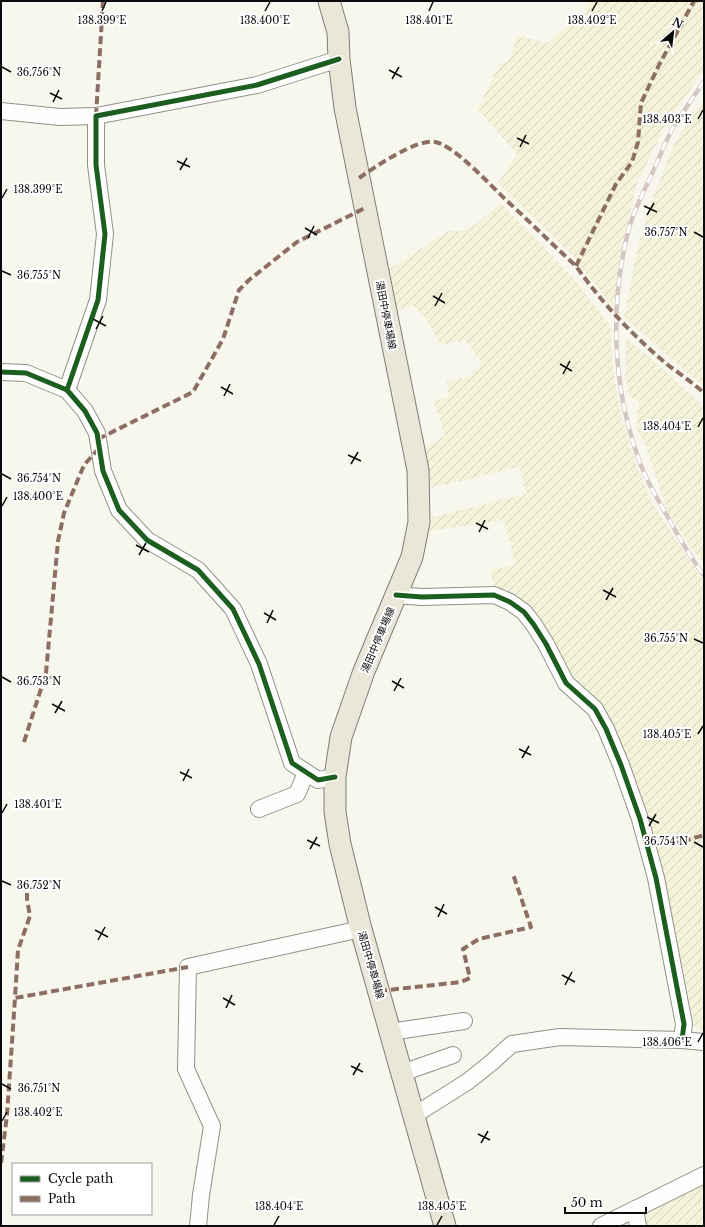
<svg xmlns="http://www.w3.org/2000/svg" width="705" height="1227" viewBox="0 0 705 1227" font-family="'Libre Baskerville','Noto Sans JP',serif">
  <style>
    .farmland { fill: url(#farmland-furrows) }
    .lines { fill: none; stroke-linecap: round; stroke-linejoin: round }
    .minor-casing { stroke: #91918c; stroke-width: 18 }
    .major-casing { stroke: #7e7e7a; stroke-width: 23 }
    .minor { stroke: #fefefc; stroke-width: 16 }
    .major { stroke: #eae7d8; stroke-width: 21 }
    .rail-casing { stroke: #d4c6c3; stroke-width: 4.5 }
    .rail { stroke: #fff; stroke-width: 3; stroke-dasharray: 9; stroke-linecap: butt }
    .quiet { stroke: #8d6e63; stroke-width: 4; stroke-dasharray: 8 4; stroke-linecap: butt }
    .cycleway-casing { stroke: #fff; stroke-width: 8 }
    .cycleway { stroke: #1b5e20; stroke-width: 5 }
    .ticks { fill: none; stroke: #0a0a0a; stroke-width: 1.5 }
    .labels { text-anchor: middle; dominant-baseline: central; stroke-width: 4; stroke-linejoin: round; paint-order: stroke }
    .street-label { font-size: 10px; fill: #0a0a0a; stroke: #fff }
    .ticks-label { font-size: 10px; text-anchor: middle; fill: #0a0a0a; stroke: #fff; stroke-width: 4; stroke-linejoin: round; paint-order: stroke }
  </style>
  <defs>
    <pattern id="farmland-furrows" width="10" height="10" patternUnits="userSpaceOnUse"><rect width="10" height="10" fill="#f4f3da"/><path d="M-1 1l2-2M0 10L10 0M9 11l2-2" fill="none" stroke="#d0cfba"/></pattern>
  </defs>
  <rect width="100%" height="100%" fill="#f8f7ed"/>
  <!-- farmland -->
  <g class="farmland">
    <path d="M589,1H704V71L669,119L637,183L628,222L613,307L571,254L498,183L517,154L477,109L501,62L509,61L517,35L547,43L565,28L584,17Z"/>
    <path d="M704,99V387L624,317L638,246L653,198L676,140Z"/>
    <path d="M501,203L573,278L608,323L611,328L612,361L615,383L622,418L636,465L652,503L704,582V1031L695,1028L661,864L628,759L604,707L594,696L577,684L569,676L516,597L494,585L490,570L515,565L509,538L503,520L430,531L432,517L527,494L519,467L426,489L420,450L445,436L434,401L449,397L447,382L468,377L482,363L465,340L441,345L426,319L413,305L394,311L388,270L448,231H461L471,228Z"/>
    <path d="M626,338L662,368L704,407V564L688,544L667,510L645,445L636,428L639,401L630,397L625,379Z"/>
    <path d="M704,1185V1226H621Z"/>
  </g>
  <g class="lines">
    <!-- minor casing -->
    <g class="minor-casing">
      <g id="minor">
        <path d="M1,111L60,117L96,116"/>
        <path d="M1,372L26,373L67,390L85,411L97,433L103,471L119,510L147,540L198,570L233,609L259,664L292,763L318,780L335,777"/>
        <path d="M67,390L98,300L105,234L96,165V116L257,85L339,59"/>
        <path d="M396,595L422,597L494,595L510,602L524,612L534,625L546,644L566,683L595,709L606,729L621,765L640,819L656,878L684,1024L682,1040"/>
        <path d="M259,809L297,794L306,773"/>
        <path d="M390,1032L464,1021"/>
        <path d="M402,1073L453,1055"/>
        <path d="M413,1116L467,1082L491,1063L512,1044L560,1037L682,1040L704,1042"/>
        <path d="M635,1209L638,1226"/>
        <path d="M198,1226L201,1195L212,1126L186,1069L188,967L361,929"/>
        <path d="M601,1226L704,1175"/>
      </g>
    </g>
    <!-- major casing -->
    <g class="major-casing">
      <path id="major" d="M329,1L338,32L339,59L345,108L418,470L419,522L412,557L364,671L341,737L335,777V812L340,844L361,929L445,1226"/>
    </g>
    <!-- minor -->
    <use href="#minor" class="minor"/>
    <!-- major -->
    <use href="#major" class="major"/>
    <!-- rail casing -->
    <g class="rail-casing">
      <path id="rail" d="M704,81C694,96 684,111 674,126C665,142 658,161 650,178C643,193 635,209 630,225C609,301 612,386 639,460C645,478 655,495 665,512C677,534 689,555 704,576"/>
    </g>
    <!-- rail -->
    <use href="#rail" class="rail"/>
    <!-- quiet -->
    <g class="quiet">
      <path d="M96,116L103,1"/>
      <path d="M359,178C375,167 415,139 435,142C454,145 490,185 505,199C529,221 552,244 576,266C602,303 633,336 668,365C680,374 693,383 704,393"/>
      <path d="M576,266L616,184L632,162L638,142L641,103L659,65L694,1"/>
      <path d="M98,439L193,392L223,339L239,290L249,280L297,242L365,208"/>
      <path d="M24,742L46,673L58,541L64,513L84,465L100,447"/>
      <path d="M647,845L687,840L704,835"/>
      <path d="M27,881V899L30,916L18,950L15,998L188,967"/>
      <path d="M379,991L461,982L470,978L463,949L479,939L531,927L513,874"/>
      <path d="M1,1163L7,1115L15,998"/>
    </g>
    <!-- cycleway casing -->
    <g class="cycleway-casing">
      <g id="cycleway">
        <path d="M1,372L26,373L67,390L85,411L97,433L103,471L119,510L147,540L198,570L233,609L259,664L292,763L318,780L335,777"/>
        <path d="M67,390L98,300L105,234L96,165V116L257,85L339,59"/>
        <path d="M396,595L422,597L494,595L510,602L524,612L534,625L546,644L566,683L595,709L606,729L621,765L640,819L656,878L684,1024L682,1040"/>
      </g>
    </g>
    <!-- cycleway -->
    <use href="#cycleway" class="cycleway"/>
  </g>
  <!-- ticks -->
  <path class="ticks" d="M102,11L106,2M265,11L270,2M429,11L433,2M592,11L597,2M2,67L11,72M389,70L402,77M392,79L399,67M50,93L62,99M53,102L59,90M698,119L703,110M517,138L529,144M520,147L526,135M177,161L190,167M180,170L187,158M2,198L7,189M644,206L657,212M647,215L654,203M305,228L317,235M694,232L703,237M308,238L314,226M2,271L11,275M433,296L445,303M435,306L442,293M93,319L106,326M96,329L103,316M560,364L572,371M563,374L570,361M221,387L233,394M224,396L230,384M698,427L703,418M348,455L361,461M351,464L358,452M2,474L11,479M2,506L7,497M476,523L488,529M479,532L485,520M136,545L149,552M139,555L146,543M603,590L616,597M606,600L613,588M264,613L276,620M267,623L273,610M694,639L703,643M2,677L11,682M392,681L404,688M394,691L401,678M52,704L65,711M55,713L62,701M698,734L703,726M519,749L531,755M522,758L529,746M180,772L192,778M183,781L189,769M2,813L7,804M647,817L659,823M649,826L656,814M307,840L320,846M694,842L703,847M310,849L317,837M2,881L11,885M435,907L447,914M438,917L444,904M95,930L108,937M98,940L105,927M562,975L575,982M565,985L572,972M223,998L235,1005M226,1008L232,995M698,1042L703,1033M351,1066L363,1072M353,1075L360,1063M2,1084L11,1089M2,1121L7,1112M478,1134L490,1140M481,1143L488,1131M274,1225L279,1216M437,1225L442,1216"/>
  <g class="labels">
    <!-- street labels -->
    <g class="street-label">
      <text transform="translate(386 315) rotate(79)">湯田中停車場線</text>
      <text transform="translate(378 640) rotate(-67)">湯田中停車場線</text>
      <text transform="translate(371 965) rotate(74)">湯田中停車場線</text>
    </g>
  </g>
  <g class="ticks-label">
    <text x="102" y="24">138.399°E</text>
    <text x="265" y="24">138.400°E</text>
    <text x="429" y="24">138.401°E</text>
    <text x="592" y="24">138.402°E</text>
    <text x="39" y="76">36.756°N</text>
    <text x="667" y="123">138.403°E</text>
    <text x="38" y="193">138.399°E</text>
    <text x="666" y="236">36.757°N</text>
    <text x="39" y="279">36.755°N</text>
    <text x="667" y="430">138.404°E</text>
    <text x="39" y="482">36.754°N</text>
    <text x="38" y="500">138.400°E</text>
    <text x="666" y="642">36.755°N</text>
    <text x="39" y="685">36.753°N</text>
    <text x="667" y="738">138.405°E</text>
    <text x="38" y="808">138.401°E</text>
    <text x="666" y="845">36.754°N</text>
    <text x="39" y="889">36.752°N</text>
    <text x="667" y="1046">138.406°E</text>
    <text x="39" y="1092">36.751°N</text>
    <text x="38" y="1116">138.402°E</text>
    <text x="279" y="1210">138.404°E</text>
    <text x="442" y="1210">138.405°E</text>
  </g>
  <!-- border -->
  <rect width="705" height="1227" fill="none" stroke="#0a0a0a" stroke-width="4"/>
  <!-- legend -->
  <rect x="12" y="1163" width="140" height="52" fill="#ffffff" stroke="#9d9d9d"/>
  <rect x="20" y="1176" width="20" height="6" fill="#1b5e20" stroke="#9d9d9d"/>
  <text x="48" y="1183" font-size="12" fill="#0a0a0a">Cycle path</text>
  <rect x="20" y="1196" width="20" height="6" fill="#8d6e63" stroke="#9d9d9d"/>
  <text x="48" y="1203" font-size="12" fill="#0a0a0a">Path</text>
  <!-- north arrow -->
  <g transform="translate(673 32) rotate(28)" stroke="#ffffff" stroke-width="3" paint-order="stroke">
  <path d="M0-3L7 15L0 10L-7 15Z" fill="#0a0a0a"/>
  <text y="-6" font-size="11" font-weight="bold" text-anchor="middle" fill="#0a0a0a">N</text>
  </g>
  <!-- scale -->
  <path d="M565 1207v6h81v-6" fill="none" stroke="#0a0a0a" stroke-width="2"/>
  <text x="571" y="1207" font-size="12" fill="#0a0a0a" stroke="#ffffff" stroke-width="3" paint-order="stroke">50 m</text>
</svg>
